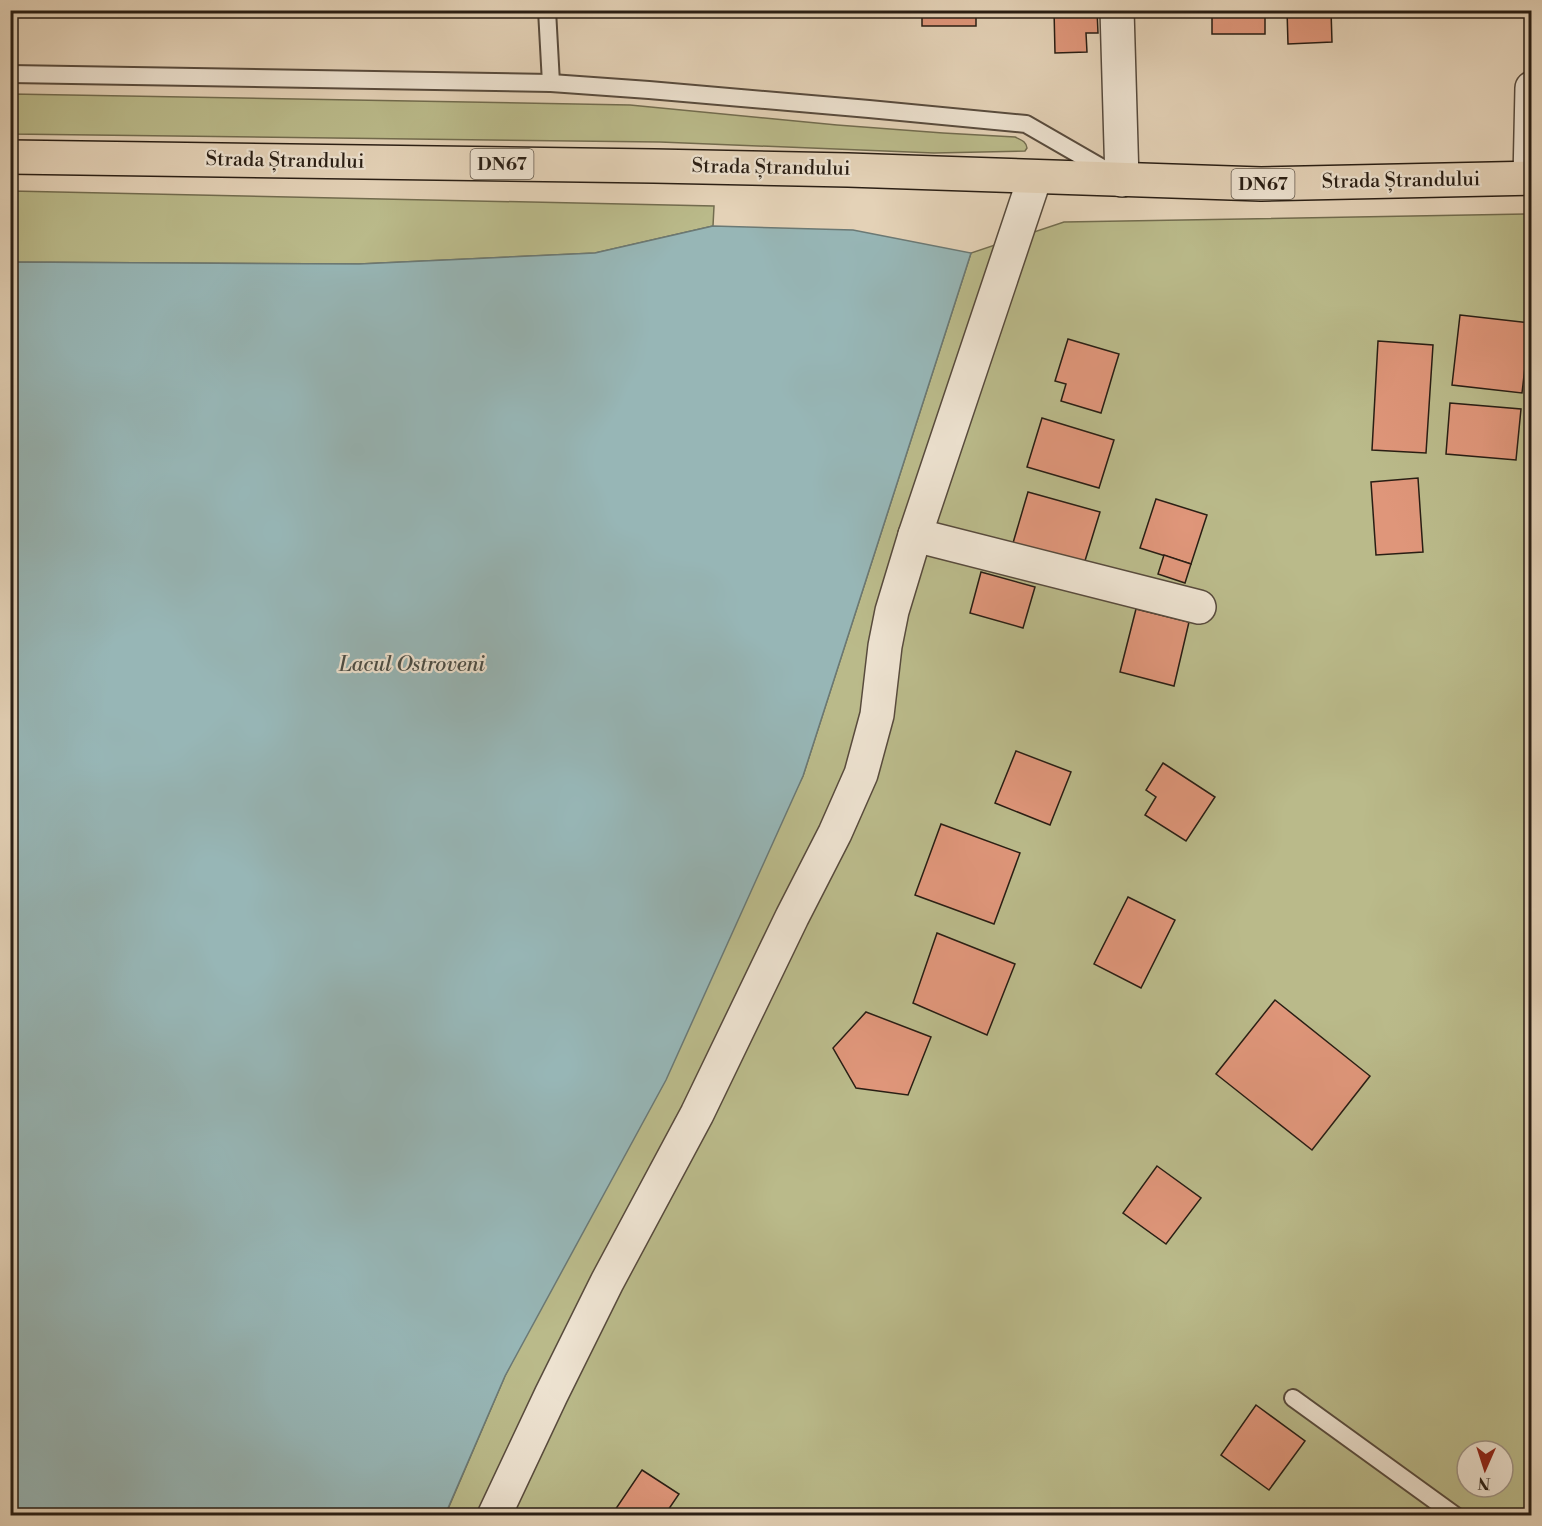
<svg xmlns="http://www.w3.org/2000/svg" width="1542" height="1526" viewBox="0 0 1542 1526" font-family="'Libre Bodoni',serif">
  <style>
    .green { fill: #baba8a; stroke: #726c4f; stroke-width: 1.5; fill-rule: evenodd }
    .water { fill: #97b6b6; stroke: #6b7975; stroke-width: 1.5 }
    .building { fill: #df967a; stroke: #291e14; stroke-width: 1.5 }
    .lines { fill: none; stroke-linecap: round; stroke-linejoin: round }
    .service-casing { stroke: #584b3d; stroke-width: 20 }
    .minor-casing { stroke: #584b3d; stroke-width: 36 }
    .primary-casing { stroke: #291e14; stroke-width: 36 }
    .service { stroke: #ede2d0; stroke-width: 16 }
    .minor { stroke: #ede2d0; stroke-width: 33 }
    .primary { stroke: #e4d2b7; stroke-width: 33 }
    .labels { text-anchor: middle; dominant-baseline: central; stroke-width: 4.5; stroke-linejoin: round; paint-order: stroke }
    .shield { fill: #ede2d0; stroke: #64594c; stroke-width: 1.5 }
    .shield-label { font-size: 18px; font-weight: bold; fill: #291e14 }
    .street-label { font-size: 20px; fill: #291e14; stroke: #ede2d0 }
    .water-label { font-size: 21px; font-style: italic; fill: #4a4c45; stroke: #ede2d0 }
  </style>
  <rect width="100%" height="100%" fill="#e4d2b7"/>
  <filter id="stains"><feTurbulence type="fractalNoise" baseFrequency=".00333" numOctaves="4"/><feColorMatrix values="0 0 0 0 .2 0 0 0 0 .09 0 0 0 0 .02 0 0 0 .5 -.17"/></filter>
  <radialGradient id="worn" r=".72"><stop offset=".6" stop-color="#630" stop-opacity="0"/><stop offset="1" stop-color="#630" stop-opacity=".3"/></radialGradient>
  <!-- green -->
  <g class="green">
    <path d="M11,94L630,105L837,125L943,133L1015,137C1021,140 1026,141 1027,148L1025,151L934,153L660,142L11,134Z"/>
    <path d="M11,191L714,206L713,226L595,253L359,264L11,262Z"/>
    <path d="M1531,214V1515L445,1516L505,1376L803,776L971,253L1064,222ZM1467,1451H1503V1487H1467Z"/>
  </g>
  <!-- water -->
  <path class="water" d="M713,226L853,230L971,253L803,776L666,1080L505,1376L445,1515H11V262L359,264L595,253Z"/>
  <!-- building -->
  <g class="building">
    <rect x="922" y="10" width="54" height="16"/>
    <path d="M1054,10H1097L1098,33H1086L1087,52L1055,53Z"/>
    <rect x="1212" y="10" width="53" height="24"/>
    <path d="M1287,10H1331L1332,42L1288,44Z"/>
    <path d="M1460,315L1530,323L1522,393L1452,385Z"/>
    <path d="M1068,339L1119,354L1101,413L1061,401L1066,384L1055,381Z"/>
    <path d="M1378,341L1433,345L1426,453L1372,450Z"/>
    <path d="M1450,403L1521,409L1516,460L1446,454Z"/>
    <path d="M1042,418L1114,440L1099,488L1027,467Z"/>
    <path d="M1418,478L1423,552L1376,555L1371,482Z"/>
    <path d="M1028,492L1100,512L1084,564L1013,543Z"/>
    <path d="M1156,499L1207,515L1191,564L1140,548Z"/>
    <path d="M1164,555L1191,564L1185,583L1158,574Z"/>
    <path d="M981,572L1035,587L1023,628L970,613Z"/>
    <path d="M1136,609L1189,622L1174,686L1120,672Z"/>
    <path d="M1016,751L1071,772L1050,825L995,803Z"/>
    <path d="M1163,763L1215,797L1186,841L1145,815L1156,797L1146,790Z"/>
    <path d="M941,824L1020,853L994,924L915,895Z"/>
    <path d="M1128,897L1175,920L1141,988L1094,964Z"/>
    <path d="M937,933L1015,964L987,1035L913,1003Z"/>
    <path d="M1275,1000L1370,1076L1312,1150L1216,1074Z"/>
    <path d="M866,1012L931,1037L908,1095L856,1088L833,1048Z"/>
    <path d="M1157,1166L1201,1198L1166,1244L1123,1213Z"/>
    <path d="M1256,1405L1305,1441L1269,1490L1221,1455Z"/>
    <path d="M642,1470L679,1494L664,1516H624L615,1510Z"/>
  </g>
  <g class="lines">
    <!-- service casing -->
    <g class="service-casing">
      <g id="service">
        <path d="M547,10L551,83"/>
        <path d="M10,74L551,83L649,90L869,109L1026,124L1111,173"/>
        <path d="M1293,1398L1456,1516"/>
      </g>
    </g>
    <!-- minor casing -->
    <g class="minor-casing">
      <g id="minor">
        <path d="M1117,10L1122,180"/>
        <path d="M1530,178L1532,88"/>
        <path d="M915,535L1199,607"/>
        <path d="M494,1516L551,1395L607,1282L697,1114L792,917L835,833L861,774L877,715L885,646L892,611L915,535L1035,177"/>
      </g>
    </g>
    <!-- primary casing -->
    <g class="primary-casing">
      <path id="primary" d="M10,157L654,166L848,170L1261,184L1532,178"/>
    </g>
    <!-- service -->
    <use href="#service" class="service"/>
    <!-- minor -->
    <use href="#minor" class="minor"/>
    <!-- primary -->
    <use href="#primary" class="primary"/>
  </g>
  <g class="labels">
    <!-- shield labels -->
    <g class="shield">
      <rect x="470.5" y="149" width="63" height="30" rx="4.5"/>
      <rect x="1231.5" y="169" width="63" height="30" rx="4.5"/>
    </g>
    <g class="shield-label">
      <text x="502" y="164">DN67</text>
      <text x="1263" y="184">DN67</text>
    </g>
    <!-- street labels -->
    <g class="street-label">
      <text transform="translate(285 161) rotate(1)">Strada Ștrandului</text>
      <text transform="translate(771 168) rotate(1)">Strada Ștrandului</text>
      <text transform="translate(1401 181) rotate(-1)">Strada Ștrandului</text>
    </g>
    <!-- water labels -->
    <g class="water-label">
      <text x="412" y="665">Lacul Ostroveni</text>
    </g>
  </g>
  <!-- margin -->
  <rect width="1542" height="1526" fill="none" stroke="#e4d2b7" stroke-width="36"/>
  <rect x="12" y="12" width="1518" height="1502" fill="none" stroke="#291e14" stroke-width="3"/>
  <rect x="18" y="18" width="1506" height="1490" fill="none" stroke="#291e14" stroke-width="1.5"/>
  <!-- north arrow -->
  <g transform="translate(1485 1469) rotate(183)"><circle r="28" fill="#ede2d0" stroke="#9f9485" stroke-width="1.5"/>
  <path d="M0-4.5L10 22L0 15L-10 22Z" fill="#8f2418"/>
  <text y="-9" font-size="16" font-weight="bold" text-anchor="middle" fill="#291e14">N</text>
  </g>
  <rect width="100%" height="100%" filter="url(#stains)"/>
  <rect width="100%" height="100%" fill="url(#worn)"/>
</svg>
